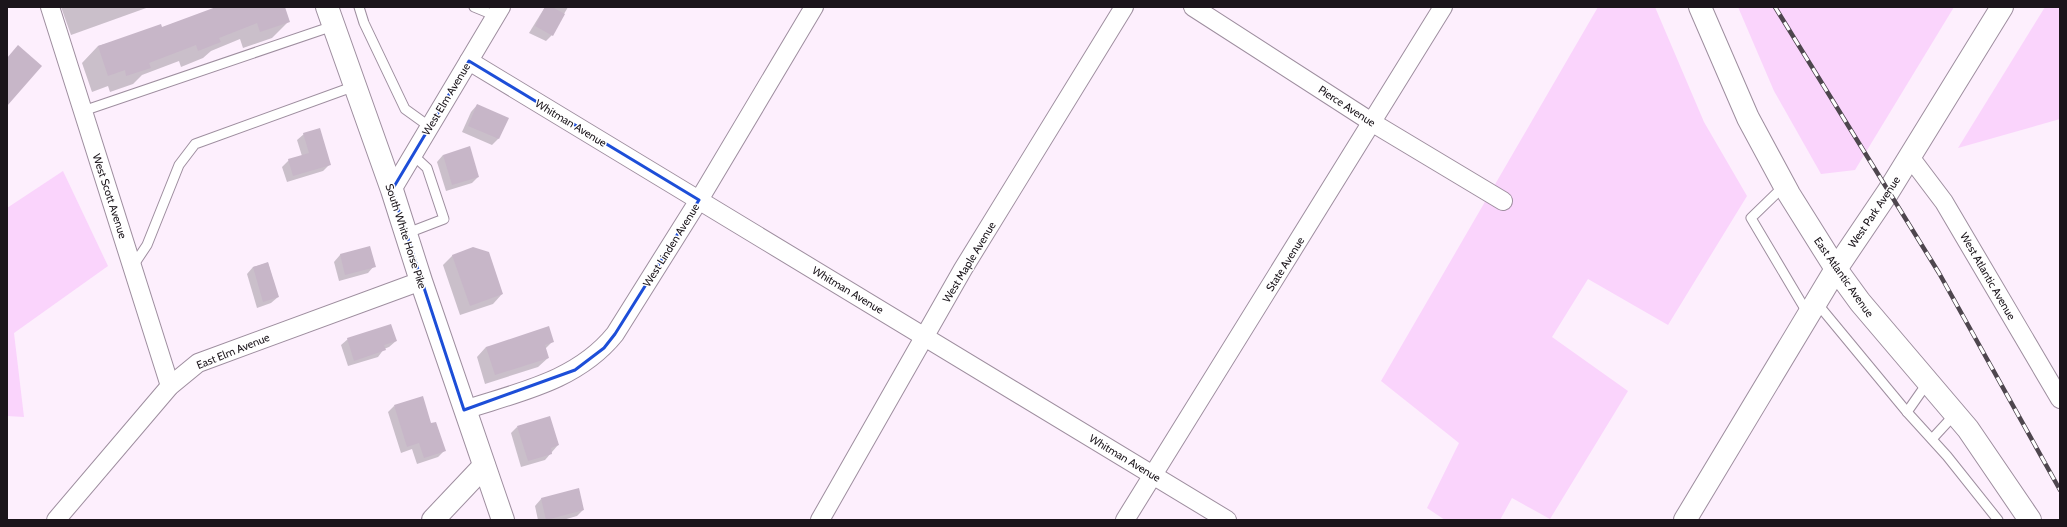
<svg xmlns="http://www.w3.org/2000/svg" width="2067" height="527" viewBox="0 0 2067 527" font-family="Cabin,sans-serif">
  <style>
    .green { fill: #fad4fc }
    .shadow { fill: #0003 }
    .building { fill: #c7b6c8 }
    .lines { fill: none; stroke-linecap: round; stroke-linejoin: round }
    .service-casing { stroke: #9e8e9f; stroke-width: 11 }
    .minor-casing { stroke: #9e8e9f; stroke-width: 20 }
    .tertiary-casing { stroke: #9e8e9f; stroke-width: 24 }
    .trunk-casing { stroke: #9e8e9f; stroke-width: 24 }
    .service { stroke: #fff; stroke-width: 9 }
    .minor { stroke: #fff; stroke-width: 18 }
    .tertiary { stroke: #fff; stroke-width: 22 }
    .trunk { stroke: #fff; stroke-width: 22 }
    .rail-casing { stroke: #4e464e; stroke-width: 4.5 }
    .rail { stroke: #fff; stroke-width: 3; stroke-dasharray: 9; stroke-linecap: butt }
    .marked { fill: none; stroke: #1d4ed8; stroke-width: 3; stroke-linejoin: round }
    .labels { text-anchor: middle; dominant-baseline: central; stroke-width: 3; stroke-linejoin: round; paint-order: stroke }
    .street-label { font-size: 11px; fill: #1b151b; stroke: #fff }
  </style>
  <rect width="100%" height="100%" fill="#fdeffd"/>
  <!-- green -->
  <g class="green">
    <path d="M1598,7H1655L1704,122L1747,196L1668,325L1588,279L1552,337L1628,391L1550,519L1512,498L1500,520H1445L1427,508L1459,443L1381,381Z"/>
    <path d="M1738,7H1954L1855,170L1821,174L1774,91Z"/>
    <path d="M2045,7H2060V119L1958,148Z"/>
    <path d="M63,171L108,266L14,333L24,417L7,416V208Z"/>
  </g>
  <!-- shadow -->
  <g class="shadow">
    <path d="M61,7H149L71,35Z"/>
    <path d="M219,7H284L289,21L272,38L243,48L240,39L211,51L203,58L181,67L179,61L142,75L133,84L110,92L108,86L92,92L82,63L98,46L161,28Z"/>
    <path d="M545,7H568L552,35L546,41L529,33Z"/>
    <path d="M477,105L507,118L498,139L492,145L462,132L471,112Z"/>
    <path d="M304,134L330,164L323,171L287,182L282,167L289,160L302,156L297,140Z"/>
    <path d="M443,155L478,177L472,183L446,191L437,162Z"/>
    <path d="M369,248L374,266L368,273L339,281L334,262L340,255Z"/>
    <path d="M453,255L502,294L493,304L460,315L443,265Z"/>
    <path d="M268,263L278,297L271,303L257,308L247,274L253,267Z"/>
    <path d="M348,339L396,341L389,347L384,349L378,357L348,366L341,345Z"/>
    <path d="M553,341L545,349L548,358L538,367L485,384L477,357L486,347Z"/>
    <path d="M394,406L430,425L445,450L438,457L417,464L412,449L401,453L388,412Z"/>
    <path d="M517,427L558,445L545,460L521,467L511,433Z"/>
    <path d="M541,499L583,510L577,516L563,520H538L535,506Z"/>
  </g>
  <!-- building -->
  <g class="building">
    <path d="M216,7H285L290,22L260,32L257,23L219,38L221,42L198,51L196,45L149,63L151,68L126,76L125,70L108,76L98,46L161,24L162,27Z"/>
    <path d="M545,7H552L565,14L553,36L535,26Z"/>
    <path d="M18,45L42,66L7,106V58Z"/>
    <path d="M477,104L509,118L499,139L468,126Z"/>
    <path d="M320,128L331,165L293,176L288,159L309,153L303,133Z"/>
    <path d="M470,146L479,177L452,185L443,155Z"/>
    <path d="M370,246L376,267L345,275L340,254Z"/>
    <path d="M473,247L489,252L503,294L470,306L452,255Z"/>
    <path d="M268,262L279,297L263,302L253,267Z"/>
    <path d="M391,324L397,341L384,345L386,350L354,361L347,338Z"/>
    <path d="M549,326L554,342L545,345L549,358L495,375L486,347Z"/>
    <path d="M423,396L431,423L436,422L446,451L424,458L419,443L407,447L394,405Z"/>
    <path d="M550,416L559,445L551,448L552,454L528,461L517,426Z"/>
    <path d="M579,488L584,510L546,520L541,498Z"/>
  </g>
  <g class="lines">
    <!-- service casing -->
    <g class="service-casing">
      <g id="service">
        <path d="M359,7L364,23L405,109L430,127"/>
        <path d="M474,7L496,16"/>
        <path d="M83,111L333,26"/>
        <path d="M1784,186L1751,218L1808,314"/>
        <path d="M405,234L444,219L427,168L413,155"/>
        <path d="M133,266L147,245L179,165L195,144L355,86"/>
        <path d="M1816,302L1907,412L1947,456L1998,520"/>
        <path d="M1907,412L1928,382"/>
        <path d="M1932,439L1955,414"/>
      </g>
    </g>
    <!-- minor casing -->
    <g class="minor-casing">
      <g id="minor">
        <path d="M50,7L170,386"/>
        <path d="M1193,7L1373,123L1503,201"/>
        <path d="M469,61L1227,520"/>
        <path d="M1910,157L1944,202L2060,399"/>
        <path d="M392,190L501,7"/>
        <path d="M464,410C519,392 577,381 615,334L699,200L814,7"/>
        <path d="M56,520L170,386L198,363L421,281"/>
        <path d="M820,520L963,269L1124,7"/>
        <path d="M1125,520L1443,7"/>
      </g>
    </g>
    <!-- tertiary casing -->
    <g class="tertiary-casing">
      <g id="tertiary">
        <path d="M1700,7L1748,118L1789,194L1836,269L1860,302L1968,429L2030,520"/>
        <path d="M433,520L484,466"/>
        <path d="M1685,520L1836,269L1888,192L2002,7"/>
      </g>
    </g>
    <!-- trunk casing -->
    <g class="trunk-casing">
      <path id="trunk" d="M327,7L392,190L421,281L503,520"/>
    </g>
    <!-- service -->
    <use href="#service" class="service"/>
    <!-- minor -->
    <use href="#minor" class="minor"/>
    <!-- tertiary -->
    <use href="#tertiary" class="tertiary"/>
    <!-- trunk -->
    <use href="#trunk" class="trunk"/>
    <!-- rail casing -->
    <g class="rail-casing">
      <path id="rail" d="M1775,7L1939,273L2060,490"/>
    </g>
    <!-- rail -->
    <use href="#rail" class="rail"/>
  </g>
  <!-- marked area -->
  <path class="marked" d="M469,61L699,200L615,334L604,348L575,370L464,410L392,190Z"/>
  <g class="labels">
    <!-- street labels -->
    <g class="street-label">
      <text transform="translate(446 99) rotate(-59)">West Elm Avenue</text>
      <text transform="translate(1347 106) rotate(33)">Pierce Avenue</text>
      <text transform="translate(571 123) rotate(31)">Whitman Avenue</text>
      <text transform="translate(110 196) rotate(72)">West Scott Avenue</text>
      <text transform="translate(1874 212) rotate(-56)">West Park Avenue</text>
      <text transform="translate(406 236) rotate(72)">South White Horse Pike</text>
      <text transform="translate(671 245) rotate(-58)">West Linden Avenue</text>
      <text transform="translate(969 262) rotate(-59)">West Maple Avenue</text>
      <text transform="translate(1285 264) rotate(-58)">State Avenue</text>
      <text transform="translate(1988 276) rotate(60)">West Atlantic Avenue</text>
      <text transform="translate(1844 277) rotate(55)">East Atlantic Avenue</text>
      <text transform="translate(848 290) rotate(31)">Whitman Avenue</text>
      <text transform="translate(233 351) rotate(-22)">East Elm Avenue</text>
      <text transform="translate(1125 458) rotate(31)">Whitman Avenue</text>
    </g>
  </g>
  <!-- border -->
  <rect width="2067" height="527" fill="none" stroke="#1b151b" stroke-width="16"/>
</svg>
